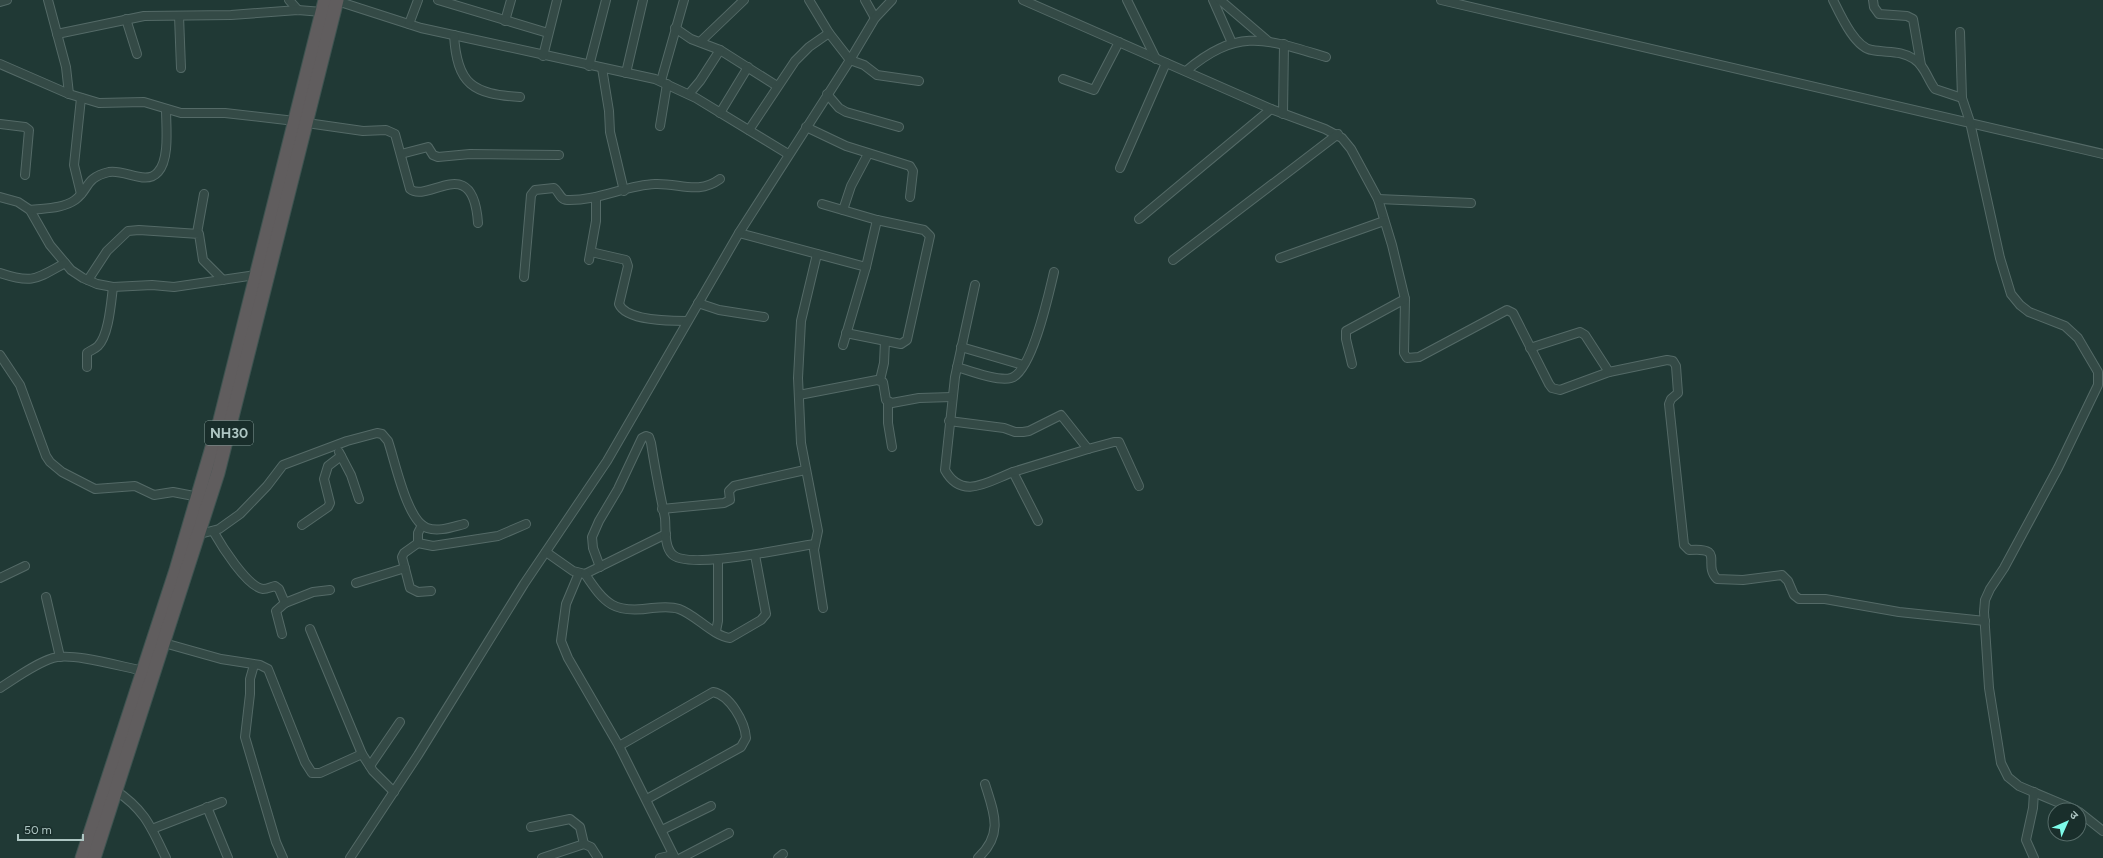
<svg xmlns="http://www.w3.org/2000/svg" width="2103" height="858" viewBox="0 0 2103 858" font-family="Figtree,'Noto Sans Devanagari',sans-serif">
  <style>
    .lines { fill: none; stroke-linecap: round; stroke-linejoin: round }
    .minor-casing { stroke: #546a67; stroke-width: 10 }
    .trunk-casing { stroke: #3e5451; stroke-width: 15 }
    .minor { stroke: #344a46; stroke-width: 8 }
    .trunk { stroke: #605d5e; stroke-width: 13 }
    .labels { text-anchor: middle; dominant-baseline: central; stroke-width: 3; stroke-linejoin: round; paint-order: stroke }
    .shield { fill: #192e2b; stroke: #819895; stroke-width: 1 }
    .shield-label { font-size: 14px; font-weight: bold; fill: #aec6c3 }
  </style>
  <rect width="100%" height="100%" fill="#203935"/>
  <g class="lines">
    <!-- minor casing -->
    <g class="minor-casing">
      <g id="minor">
        <path d="M48,0L66,67L69,94"/>
        <path d="M289,0L298,10"/>
        <path d="M334,0L421,28L655,79L696,98L788,154"/>
        <path d="M438,0L548,33"/>
        <path d="M809,0L829,33L850,60L864,65L877,75L919,81"/>
        <path d="M865,0L875,18"/>
        <path d="M1023,0L1271,109L1325,129L1342,138L1351,149L1378,199L1392,245L1405,299L1404,353L1407,358L1419,357L1507,310L1513,313L1549,384L1552,388L1560,390L1609,372L1667,360L1673,361L1676,366L1678,393L1671,399L1669,404L1684,545L1689,550C1726,547 1702,564 1717,579L1743,580L1782,575L1788,581L1794,595L1799,599H1825L1899,612L1985,621"/>
        <path d="M1127,0L1156,59"/>
        <path d="M1213,0L1232,43"/>
        <path d="M1220,0L1268,41"/>
        <path d="M1441,0L2103,154"/>
        <path d="M1833,0C1840,14 1855,48 1872,50C1887,53 1901,50 1914,59C1925,66 1928,80 1935,89L1962,98L1970,122L2000,258L2011,294L2020,305L2029,312L2065,326L2078,338L2098,372V385L2058,468L2004,568L1990,589L1985,600L1984,612L1989,688L2001,763L2008,777L2019,786L2076,810"/>
        <path d="M1873,0L1874,7L1879,14L1907,16L1913,19L1921,65"/>
        <path d="M0,2L7,0"/>
        <path d="M179,16L181,68"/>
        <path d="M126,19L137,54"/>
        <path d="M505,21L511,0"/>
        <path d="M409,24L418,0"/>
        <path d="M675,28L691,39L720,50L777,86"/>
        <path d="M1960,32L1962,98"/>
        <path d="M57,34L144,16L231,15L298,10L322,12"/>
        <path d="M454,35C457,85 473,94 520,97"/>
        <path d="M700,42L744,0"/>
        <path d="M543,56L557,0"/>
        <path d="M0,64L69,94L99,103L144,102L181,113H225L295,121"/>
        <path d="M589,66L606,0"/>
        <path d="M602,68L609,111L610,132L624,191"/>
        <path d="M1186,71C1238,27 1266,39 1326,57"/>
        <path d="M626,73L643,0"/>
        <path d="M1063,79L1094,90L1119,42"/>
        <path d="M661,81L684,0"/>
        <path d="M689,94L700,81L720,50"/>
        <path d="M827,94L839,108L846,112L899,127"/>
        <path d="M81,98L74,165L81,194"/>
        <path d="M720,113L748,67"/>
        <path d="M1283,114L1284,44"/>
        <path d="M307,123L363,131L386,130L395,134L410,189C428,204 473,151 478,223"/>
        <path d="M0,124L25,127L29,130L25,175"/>
        <path d="M660,126L667,84"/>
        <path d="M806,127L846,146L910,166L913,171L910,197"/>
        <path d="M749,130L795,61L809,47L829,33"/>
        <path d="M401,154L428,147L433,155L438,157L470,154L559,155"/>
        <path d="M1120,168L1166,63"/>
        <path d="M0,197L18,202L30,210L50,245L71,270L83,278L97,284L113,287L152,285L174,287L256,275"/>
        <path d="M1378,199L1471,203"/>
        <path d="M822,204L877,220L924,230L930,236L907,340L901,344L846,333"/>
        <path d="M30,210C45,208 62,209 75,200C90,189 84,178 109,172C125,169 146,186 158,172C170,159 166,126 166,109"/>
        <path d="M843,210L851,186L868,154"/>
        <path d="M1139,219L1271,109"/>
        <path d="M197,233L204,194"/>
        <path d="M739,233L866,267"/>
        <path d="M591,252L626,260L628,266L619,304C626,321 671,321 687,321"/>
        <path d="M817,254L801,321L798,378L801,443L818,531L814,550L823,608"/>
        <path d="M1280,258L1384,221"/>
        <path d="M589,260L596,221V197"/>
        <path d="M1173,260L1338,134"/>
        <path d="M0,273C33,284 36,279 65,263"/>
        <path d="M524,277L531,195L535,190L554,188C559,191 560,200 567,200C598,201 626,185 655,184C680,183 698,195 720,179"/>
        <path d="M88,280L107,251L128,231L139,230L199,234L203,260L223,280"/>
        <path d="M975,285L955,377L945,470C962,501 989,481 1013,472L1038,521"/>
        <path d="M698,303L719,310L764,317"/>
        <path d="M843,345L866,267L877,220"/>
        <path d="M961,347L1023,365"/>
        <path d="M1530,348L1580,332L1585,335L1609,372"/>
        <path d="M0,355L20,385L46,456L50,462L62,472L95,489L135,486L154,495L173,492L199,497"/>
        <path d="M1352,364L1346,339V331L1405,299"/>
        <path d="M87,367V353C91,350 95,349 98,346C109,335 111,302 113,287"/>
        <path d="M957,367C970,371 999,382 1011,378C1032,372 1049,293 1054,272"/>
        <path d="M880,380L884,363L885,341"/>
        <path d="M799,395L877,380L883,382L886,400L892,403L919,398L952,397"/>
        <path d="M888,402V423L892,447"/>
        <path d="M949,421L1004,428L1015,432H1023L1029,431L1061,415L1088,449L1013,472"/>
        <path d="M1088,449L1114,442H1119L1139,486"/>
        <path d="M339,452L351,475L359,499"/>
        <path d="M662,509L724,503L730,500L729,491L734,486L805,470"/>
        <path d="M302,525L328,507L330,503L324,479L328,466L341,456"/>
        <path d="M422,525L418,533V543L404,553L402,557L410,588L418,592L431,591"/>
        <path d="M213,531C221,545 247,587 263,589C267,589 271,587 275,586L279,589L285,603L276,611L282,634"/>
        <path d="M200,534L219,529L240,514L267,486L283,465L347,441L377,433L382,434L388,441C395,461 407,521 427,528C439,532 452,527 464,524"/>
        <path d="M418,543L433,546L498,536L526,524"/>
        <path d="M546,552L573,571L585,574L666,534"/>
        <path d="M600,567L593,548L592,537L599,521L618,489L642,438L646,436L649,437L651,443C655,469 660,494 665,518C666,529 664,546 672,554C687,571 791,547 815,544"/>
        <path d="M579,573L566,604L561,641L568,658L619,746L675,858"/>
        <path d="M585,574C605,604 614,614 652,608C661,607 671,606 679,609C696,615 713,636 730,638L761,620L766,614L755,555"/>
        <path d="M0,578L25,566"/>
        <path d="M356,583L405,568"/>
        <path d="M46,597L60,657"/>
        <path d="M285,603L313,592L330,590"/>
        <path d="M310,629L362,754L373,771L394,792"/>
        <path d="M716,631L718,621V559"/>
        <path d="M164,643L221,659L260,665L268,669L305,762L312,773H320L362,754"/>
        <path d="M254,665L250,679V694L245,737L276,842L283,858"/>
        <path d="M0,688C16,678 34,664 53,658C73,652 122,667 144,671"/>
        <path d="M619,746L713,692C730,695 745,722 746,738L741,747L647,799"/>
        <path d="M370,766L400,722"/>
        <path d="M115,790C145,810 151,827 166,858"/>
        <path d="M2034,792L2033,808L2026,840L2034,858"/>
        <path d="M207,807L228,858"/>
        <path d="M2079,812L2103,831"/>
        <path d="M531,827L570,819L580,827L584,844"/>
        <path d="M152,829L222,802"/>
        <path d="M662,830L711,806"/>
        <path d="M350,858L418,755L524,584L607,461L739,233L850,60L875,18L892,0"/>
        <path d="M542,858L584,844L591,847L598,858"/>
        <path d="M660,858L673,855"/>
        <path d="M681,858L729,833"/>
        <path d="M778,858L783,854"/>
        <path d="M978,858C1004,834 994,813 985,784"/>
      </g>
    </g>
    <!-- trunk casing -->
    <g class="trunk-casing">
      <g id="trunk">
        <path d="M82,858L176,570L220,420L325,0"/>
        <path d="M94,858L218,473L337,0"/>
      </g>
    </g>
    <!-- minor -->
    <use href="#minor" class="minor"/>
    <!-- trunk -->
    <use href="#trunk" class="trunk"/>
  </g>
  <g class="labels">
    <!-- shield labels -->
    <rect class="shield" x="205" y="421" width="48" height="24" rx="3"/>
    <g class="shield-label">
      <text x="229" y="433">NH30</text>
    </g>
  </g>
  <!-- north arrow -->
  <g transform="translate(2067 822) rotate(45)"><circle r="19" fill="#192e2b" stroke="#556b68"/>
  <path d="M0-3L7 15L0 10L-7 15Z" fill="#7dfcea"/>
  <text y="-6" font-size="11" font-weight="bold" text-anchor="middle" fill="#aec6c3">उ</text>
  </g>
  <!-- scale -->
  <path d="M18 834v6h65v-6" fill="none" stroke="#aec6c3" stroke-width="2"/>
  <text x="24" y="834" font-size="12" fill="#aec6c3" stroke="#192e2b" stroke-width="3" paint-order="stroke">50 m</text>
</svg>
